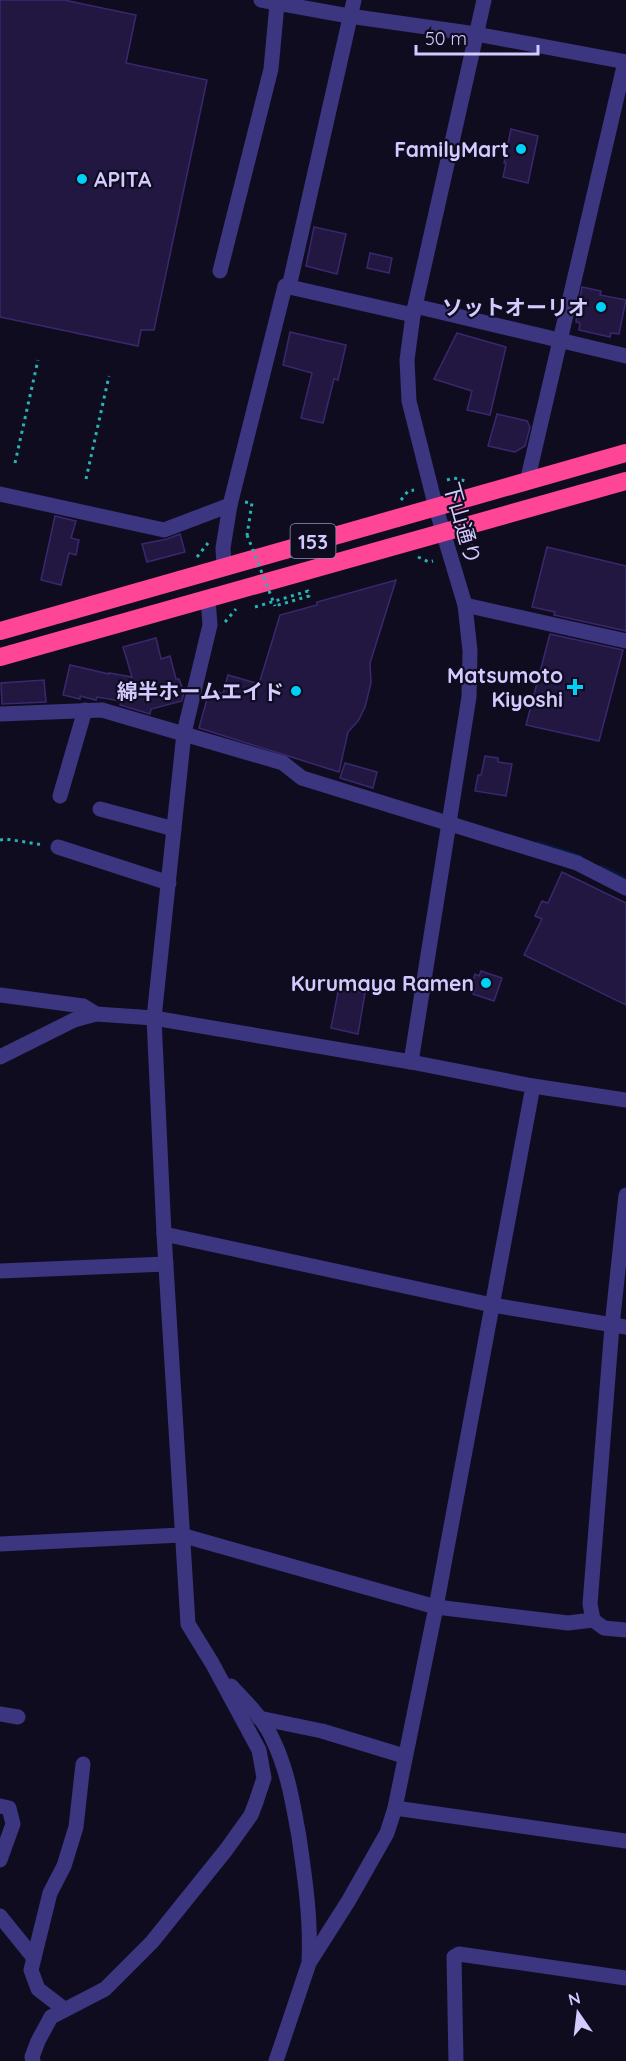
<svg xmlns="http://www.w3.org/2000/svg" width="626" height="2061" viewBox="0 0 626 2061" font-family="Quicksand,'Noto Sans JP',sans-serif">
  <style>
    .lines { fill: none; stroke-linecap: round; stroke-linejoin: round }
    .stream { stroke: #07183d; stroke-width: 4.5 }
    .building { fill: #221741; stroke: #3a286e; stroke-width: 1.5 }
    .path { stroke: #29b4b3; stroke-width: 3; stroke-dasharray: 3 4.5; stroke-linecap: butt }
    .minor { stroke: #3c3580; stroke-width: 15 }
    .highway { stroke: #ff4595; stroke-width: 18 }
    .path-bridge { stroke: #29b4b3; stroke-width: 3; stroke-dasharray: 3 4.5; stroke-linecap: butt }
    .poi-dot { fill: #00d0f5; stroke: #100c20; stroke-width: 2 }
    .labels { text-anchor: middle; dominant-baseline: central; stroke-width: 4.5; stroke-linejoin: round; paint-order: stroke }
    .shield { fill: #100c20; stroke: #9891bc; stroke-width: 1.5 }
    .shield-label { font-size: 20px; font-weight: bold; fill: #d3caff }
    .poi-label { font-size: 21px; font-weight: bold; fill: #d3caff; stroke: #100c20; text-anchor: end }
    .street-label { font-size: 21px; fill: #d3caff; stroke: #100c20 }
  </style>
  <rect width="100%" height="100%" fill="#100c20"/>
  <g class="lines">
    <!-- stream -->
    <g class="stream">
      <path d="M538,843L581,857"/>
      <path d="M602,867L626,879"/>
    </g>
  </g>
  <!-- building -->
  <g class="building">
    <path d="M0,0H64L136,15L126,63L207,80L154,330H141L138,346L0,317Z"/>
    <path d="M511,129L538,136L528,183L503,177L506,163H504Z"/>
    <path d="M314,227L346,234L337,274L306,266Z"/>
    <path d="M370,253L392,258L389,273L367,268Z"/>
    <path d="M582,287L601,291L600,295L626,300L619,334L611,333L610,337L579,330L580,323L576,322L577,314Z"/>
    <path d="M290,332L346,345L338,380L334,379L323,423L301,418L312,373L283,365Z"/>
    <path d="M457,333L506,347L490,415L467,410L472,391L434,379Z"/>
    <path d="M497,414L527,421L530,427L525,446L515,452L488,446Z"/>
    <path d="M55,516L76,521L71,538L79,540L76,555L69,553L61,585L41,580Z"/>
    <path d="M180,534L185,552L147,562L142,544L167,539Z"/>
    <path d="M547,547L626,566V631L554,615L555,612L532,607Z"/>
    <path d="M396,580L370,663L371,683L365,707L358,721L348,732L339,772L199,728L210,688L223,694L228,675L259,684L280,615L317,605V602Z"/>
    <path d="M550,634L623,650L599,741L526,725Z"/>
    <path d="M156,638L161,659L170,656L176,679H179L184,692L182,701L151,709L150,714L120,705L121,701L97,697L96,700L80,696V699L63,695L70,665L109,674V673L132,677L123,647Z"/>
    <path d="M44,680L46,702L2,704L1,683Z"/>
    <path d="M485,756L498,758V762L512,764L506,796L475,791L478,775H481Z"/>
    <path d="M345,763L377,772L373,788L340,778Z"/>
    <path d="M562,872L626,903V1005L524,955L542,919L535,916L542,901L548,903Z"/>
    <path d="M481,971L502,978L494,1001L473,994L475,990L470,989L475,974L479,976Z"/>
    <path d="M339,987L365,993L358,1034L331,1028Z"/>
  </g>
  <g class="lines">
    <!-- path -->
    <g class="path">
      <path d="M15,463L38,360"/>
      <path d="M86,479L109,376"/>
      <path d="M447,480L454,478L465,481"/>
      <path d="M401,500L408,491L414,490"/>
      <path d="M245,502L252,503L247,535"/>
      <path d="M465,551L469,550L476,542"/>
      <path d="M197,557L208,543"/>
      <path d="M418,557L429,562L433,561"/>
      <path d="M255,607L308,591L309,596L275,606"/>
      <path d="M225,622L236,609"/>
      <path d="M0,840L6,839L44,845"/>
    </g>
    <!-- minor -->
    <g class="minor">
      <path d="M261,0L349,16L476,34L626,62"/>
      <path d="M220,271L271,69L277,4"/>
      <path d="M289,287L354,0"/>
      <path d="M415,306L626,356"/>
      <path d="M527,482L625,62"/>
      <path d="M0,494L164,530L230,505"/>
      <path d="M224,566L223,548L230,505L285,286L413,315"/>
      <path d="M465,605L626,641"/>
      <path d="M0,714L102,710L283,763L302,778L577,863L626,888"/>
      <path d="M60,796L85,710"/>
      <path d="M100,809L174,829"/>
      <path d="M58,847L169,883"/>
      <path d="M0,995L83,1006L96,1014"/>
      <path d="M0,1057L74,1020L96,1014L154,1018L411,1062L533,1086L626,1100"/>
      <path d="M411,1062L469,697L470,651L465,605L436,508L409,401L407,360L413,315L484,0"/>
      <path d="M626,1195L612,1326L590,1604L593,1620L604,1628L626,1630"/>
      <path d="M164,1234L492,1305L626,1327"/>
      <path d="M0,1271L166,1264"/>
      <path d="M0,1544L181,1535L436,1607L568,1623L593,1620"/>
      <path d="M231,1686C246,1702 264,1719 273,1740C288,1771 293,1804 299,1837C305,1878 311,1919 309,1960"/>
      <path d="M0,1714L18,1717"/>
      <path d="M259,1718L322,1731L404,1756"/>
      <path d="M0,1806L9,1808L13,1824L0,1860"/>
      <path d="M395,1808L626,1841"/>
      <path d="M0,1916L34,1958"/>
      <path d="M64,2009L38,1989L31,1970L50,1893L64,1866L76,1827L83,1764"/>
      <path d="M33,2061L32,2057L38,2041L51,2017L105,1989L152,1942L226,1850L251,1815L256,1802L264,1778L259,1750L212,1663L188,1624L164,1234L154,1018L184,733L210,625L208,599"/>
      <path d="M276,2061L309,1963L349,1900L387,1833L395,1808L436,1607L533,1086"/>
      <path d="M456,2061L454,1957L459,1954L626,1978"/>
    </g>
    <!-- highway -->
    <g class="highway">
      <path d="M0,631L626,453"/>
      <path d="M0,657L626,481"/>
    </g>
    <!-- path-bridge -->
    <path class="path-bridge" d="M247,535L275,606"/>
  </g>
  <!-- markers -->
  <g class="poi-dot">
    <circle cx="521" cy="149" r="6"/>
    <circle cx="82" cy="179" r="6"/>
    <circle cx="601" cy="307" r="6"/>
    <path d="M572 678h6v6h6v6h-6v6h-6v-6h-6v-6h6z"/>
    <circle cx="296" cy="691" r="6"/>
    <circle cx="486" cy="983" r="6"/>
  </g>
  <g class="labels">
    <!-- shield labels -->
    <rect class="shield" x="290.5" y="524" width="45" height="34" rx="4.5"/>
    <g class="shield-label">
      <text x="313" y="541">153</text>
    </g>
    <!-- poi labels -->
    <g class="poi-label">
      <text x="509" y="149">FamilyMart</text>
      <text x="94" y="179" text-anchor="start">APITA</text>
      <text x="589" y="307">ソットオーリオ</text>
      <text x="563" y="675">Matsumoto<tspan x="563" dy="24">Kiyoshi</tspan></text>
      <text x="284" y="691">綿半ホームエイド</text>
      <text x="474" y="983">Kurumaya Ramen</text>
    </g>
    <!-- street labels -->
    <g class="street-label">
      <text transform="translate(463 523) rotate(74)">下山通り</text>
    </g>
  </g>
  <!-- north arrow -->
  <g transform="translate(578 2013) rotate(346)" stroke="#100c20" stroke-width="4.5" paint-order="stroke">
  <path d="M0-4.5L10 22L0 15L-10 22Z" fill="#d3caff"/>
  <text y="-9" font-size="16" font-weight="bold" text-anchor="middle" fill="#d3caff">N</text>
  </g>
  <!-- scale -->
  <path d="M416 45v9h122v-9" fill="none" stroke="#d3caff" stroke-width="3"/>
  <text x="425" y="45" font-size="18" fill="#d3caff" stroke="#100c20" stroke-width="4.5" paint-order="stroke">50 m</text>
</svg>
